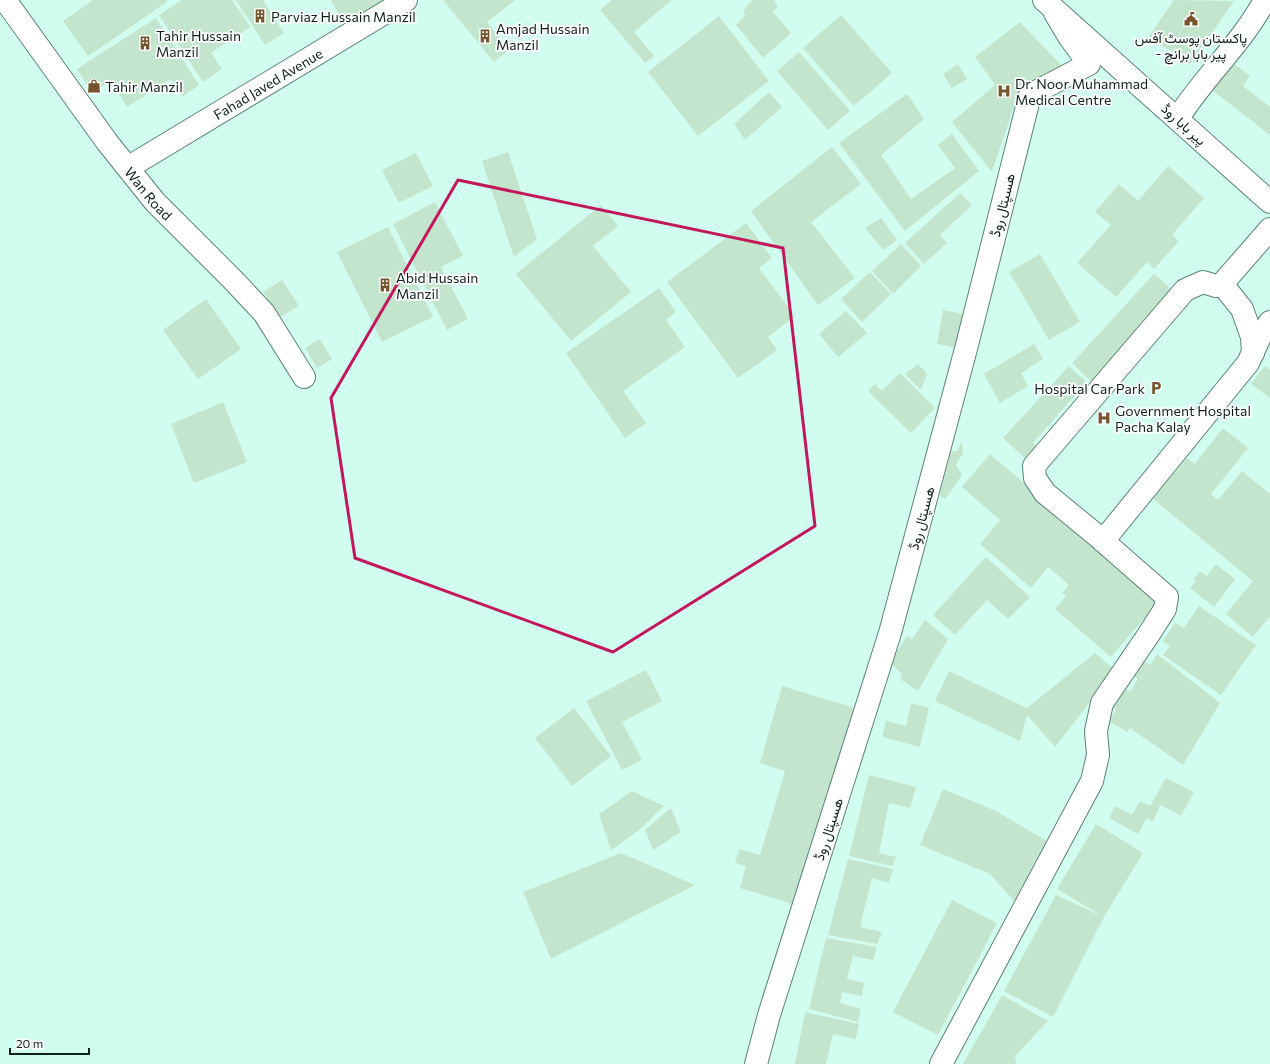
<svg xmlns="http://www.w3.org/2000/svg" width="1270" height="1064" viewBox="0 0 1270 1064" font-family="Commissioner,Vazirmatn,sans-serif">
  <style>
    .building { fill: #c4e5cd }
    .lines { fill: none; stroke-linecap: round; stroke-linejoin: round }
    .street-casing { stroke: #5a8277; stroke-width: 24 }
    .secondary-casing { stroke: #5a8277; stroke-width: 24 }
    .street { stroke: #fff; stroke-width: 22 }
    .secondary { stroke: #fff; stroke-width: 22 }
    .marked { fill: none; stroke: #c2185b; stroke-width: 3; stroke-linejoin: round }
    .labels { text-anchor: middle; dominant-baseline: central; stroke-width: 3.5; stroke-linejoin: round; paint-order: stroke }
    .poi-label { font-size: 14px; fill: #10201c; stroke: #fff; text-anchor: start }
    .street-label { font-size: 14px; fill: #10201c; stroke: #fff }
  </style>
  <rect width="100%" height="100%" fill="#d1fdf0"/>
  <!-- building -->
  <g class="building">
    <path d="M93,0H166L167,2L88,56L63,21Z"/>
    <path d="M182,0H232L250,27L211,53L222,69L203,82L159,15Z"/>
    <path d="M236,0H263L284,33L265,45Z"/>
    <path d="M331,0H385L345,24Z"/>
    <path d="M443,0H515L487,22L509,50L494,62Z"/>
    <path d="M612,0H672L634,32L654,56L645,63L600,10Z"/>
    <path d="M752,0H774L778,7L772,11L791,33L763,58L736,25L745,15L743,11Z"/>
    <path d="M1174,0L1234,1L1190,64L1149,36Z"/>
    <path d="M841,15L892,73L854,106L803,48Z"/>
    <path d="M719,16L769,81L698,136L648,72Z"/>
    <path d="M156,18L199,85L182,97L171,79L127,107L111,81L92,93L77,69Z"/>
    <path d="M1020,22L1064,68L1026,85L1017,98L992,172L952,122L995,85L975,57Z"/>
    <path d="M799,52L850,111L828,130L777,71Z"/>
    <path d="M1233,63L1250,76L1243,86L1270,107V135L1212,90Z"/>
    <path d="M958,64L967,79L952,88L943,74Z"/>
    <path d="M769,92L782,107L745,140L734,124Z"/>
    <path d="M907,94L924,119L881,155L911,199L955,168L938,145L952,134L979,171L905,231L839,143Z"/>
    <path d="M832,147L861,184L811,222L855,278L818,305L751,211Z"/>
    <path d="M508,152L537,239L514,257L482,161Z"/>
    <path d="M416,153L433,186L399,203L382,170Z"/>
    <path d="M1168,166L1204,198L1172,235L1179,241L1154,269L1147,262L1116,297L1077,263L1111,225L1095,212L1119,184L1138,201Z"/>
    <path d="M960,193L972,205L940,235L947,243L924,264L905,243Z"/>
    <path d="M435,202L463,256L441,267L468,319L447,330L393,224Z"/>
    <path d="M601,205L618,226L593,246L631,292L571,341L516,274Z"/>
    <path d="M881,218L897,240L883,250L865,228Z"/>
    <path d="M746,223L772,258L759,268L795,316L768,337L777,350L738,378L667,282Z"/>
    <path d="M388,227L433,317L382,342L337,252Z"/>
    <path d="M901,244L921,266L893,294L872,271Z"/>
    <path d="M1040,254L1080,322L1049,340L1009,272Z"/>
    <path d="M870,272L891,294L862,322L841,299Z"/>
    <path d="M1154,274L1177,294L1094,384L1072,363Z"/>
    <path d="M282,280L299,306L280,317L263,292Z"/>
    <path d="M659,288L676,312L666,320L685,347L623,391L646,423L625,438L566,353Z"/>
    <path d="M206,299L241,349L198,379L163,330Z"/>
    <path d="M943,310L964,314L957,348L937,344Z"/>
    <path d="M846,311L867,333L838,357L819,334Z"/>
    <path d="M320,339L332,359L317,368L305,348Z"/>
    <path d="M1034,344L1043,359L1021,373L1028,386L1000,403L984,374Z"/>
    <path d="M918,364L927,374L921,390L905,374Z"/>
    <path d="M1069,366L1092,387L1082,398L1077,393L1033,443L1039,449L1028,461L1003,438Z"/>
    <path d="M1265,366L1270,370V398L1251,384Z"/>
    <path d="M900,373L935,408L911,433L868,391L875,384L882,391Z"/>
    <path d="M223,402L247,462L194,483L171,424Z"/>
    <path d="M1223,428L1248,448L1211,494L1218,500L1242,471L1270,494V616L1253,637L1226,614L1253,581L1153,499L1187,458L1195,464Z"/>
    <path d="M962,441L963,453L956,465L962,475L945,499L940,496L951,451H957Z"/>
    <path d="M990,454L1160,600L1111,657L1055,609L1066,596L1062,593L1069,585L1048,567L1031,588L980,544L1000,520L962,487Z"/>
    <path d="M986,557L1030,597L1008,619L987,600L955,635L933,615Z"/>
    <path d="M1216,564L1235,579L1214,607L1190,588L1196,581L1194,579L1200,571L1207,576Z"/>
    <path d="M1199,606L1256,645L1221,695L1163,655L1170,646L1163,641L1175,623L1184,628Z"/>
    <path d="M925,620L948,639L918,691L900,679L902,674L890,663L907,636L912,639Z"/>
    <path d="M1095,653L1115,670L1055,747L1027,715L1020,741L935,701L949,671L1027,708Z"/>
    <path d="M1157,654L1220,703L1183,765L1130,728L1127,732L1109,721L1116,710L1109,705L1122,687L1130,692L1138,679L1131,674L1141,659L1150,665Z"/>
    <path d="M646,670L662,701L622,722L642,760L622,770L586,701Z"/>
    <path d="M782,686L855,708L796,905L740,888L746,866L735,863L739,849L760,855L785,771L760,763Z"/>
    <path d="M911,703L929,708L920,747L882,737L886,721L906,726Z"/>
    <path d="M574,708L611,756L572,786L535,738Z"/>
    <path d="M869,775L916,787L910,808L889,803L879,853L896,857L893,866L849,856Z"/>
    <path d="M1166,778L1194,792L1181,816L1161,805L1153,821L1147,818L1138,834L1109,818L1115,806L1132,815L1140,801L1150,806Z"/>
    <path d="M943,789L996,811L1050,843L1015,902L990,874L920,845Z"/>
    <path d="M632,791L664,806L639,830L611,850L599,814Z"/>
    <path d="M671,808L681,832L653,850L645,830Z"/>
    <path d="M1096,824L1143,853L1104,917L1057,889Z"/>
    <path d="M621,853L695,885L551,959L523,892Z"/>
    <path d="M848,859L893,869L889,883L872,878L860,927L882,932L877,944L828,935Z"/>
    <path d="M1056,895L1104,917L1053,1017L1004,991Z"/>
    <path d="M952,900L997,923L938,1035L893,1012Z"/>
    <path d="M826,938L877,947L873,960L853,956L847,979L864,983L862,996L842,992L840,1003L861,1009L858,1022L809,1009Z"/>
    <path d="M1002,995L1048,1021L1015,1056L1016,1064H963Z"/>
    <path d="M805,1012L859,1024L856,1039L833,1034L826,1064H795Z"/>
  </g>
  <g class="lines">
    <!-- street casing -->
    <g class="street-casing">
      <g id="street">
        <path d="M1178,118C1204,77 1242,43 1265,0"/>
        <path id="s1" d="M129,167L406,0"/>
        <path d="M1222,284L1242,309L1252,337L1253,353"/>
        <path d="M1103,541L1248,363L1260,337L1270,322"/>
        <path d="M756,1064L769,1015L890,633L967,345L1030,95L1089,64L1070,38L1055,13"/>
        <path d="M941,1064L1092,781L1098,755L1096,731L1102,703L1147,637L1165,609L1167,597L1095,534L1045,493L1035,478L1034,466L1185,290L1203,282L1216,286L1222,284L1270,229"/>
      </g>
    </g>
    <!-- secondary casing -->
    <g class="secondary-casing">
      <g id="secondary">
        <path id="s2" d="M5,0L107,142L155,202L235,282L264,313L304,377"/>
        <path d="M1044,0L1270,202"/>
      </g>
    </g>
    <!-- street -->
    <use href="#street" class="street"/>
    <!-- secondary -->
    <use href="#secondary" class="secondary"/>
  </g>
  <!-- marked area -->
  <path class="marked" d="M458,180L783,248L815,526L613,652L355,558L331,398Z"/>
  <!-- icons -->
  <defs>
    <g id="building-bare" transform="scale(1.08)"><path d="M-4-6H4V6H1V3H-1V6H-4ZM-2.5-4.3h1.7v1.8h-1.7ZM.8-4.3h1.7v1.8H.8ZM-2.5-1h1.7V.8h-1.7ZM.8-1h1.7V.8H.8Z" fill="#76532c" stroke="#fff" stroke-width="2.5" paint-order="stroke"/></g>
    <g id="civic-bare" transform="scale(1.08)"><path d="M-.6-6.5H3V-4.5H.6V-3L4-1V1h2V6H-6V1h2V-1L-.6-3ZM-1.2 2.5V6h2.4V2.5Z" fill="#76532c" stroke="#fff" stroke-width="2.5" paint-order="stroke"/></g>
    <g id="shop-bare" transform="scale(1.08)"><path d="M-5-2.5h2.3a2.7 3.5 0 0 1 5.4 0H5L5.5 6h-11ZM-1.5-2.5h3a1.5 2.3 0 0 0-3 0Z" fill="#76532c" stroke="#fff" stroke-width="2.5" paint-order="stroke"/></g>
    <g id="hospital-bare" transform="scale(1.08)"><path d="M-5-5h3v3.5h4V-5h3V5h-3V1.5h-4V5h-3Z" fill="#76532c" stroke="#fff" stroke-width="2.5" paint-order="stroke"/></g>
    <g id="parking-bare" transform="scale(1.08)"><path d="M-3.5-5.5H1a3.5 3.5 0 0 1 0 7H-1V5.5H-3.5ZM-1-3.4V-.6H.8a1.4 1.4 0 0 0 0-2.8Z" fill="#76532c" stroke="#fff" stroke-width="2.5" paint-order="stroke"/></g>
  </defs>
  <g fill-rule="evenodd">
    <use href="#building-bare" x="260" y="16"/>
    <use href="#civic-bare" x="1191" y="19"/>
    <use href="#building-bare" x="485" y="36"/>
    <use href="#building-bare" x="145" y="43"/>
    <use href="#shop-bare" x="94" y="86"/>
    <use href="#hospital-bare" x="1004" y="91"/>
    <use href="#building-bare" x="385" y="285"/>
    <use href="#parking-bare" x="1156" y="388"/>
    <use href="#hospital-bare" x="1104" y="418"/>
  </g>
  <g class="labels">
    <!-- poi labels -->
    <g class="poi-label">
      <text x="271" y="16">Parviaz Hussain Manzil</text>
      <text x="496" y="28">Amjad Hussain<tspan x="496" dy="16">Manzil</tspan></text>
      <text x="156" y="35">Tahir Hussain<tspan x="156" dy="16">Manzil</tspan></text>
      <text x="1191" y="37" text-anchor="middle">پاکستان پوسٹ آفس<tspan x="1191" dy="16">- پیر بابا برانچ</tspan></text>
      <text x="1015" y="83">Dr. Noor Muhammad<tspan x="1015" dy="16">Medical Centre</tspan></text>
      <text x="105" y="86">Tahir Manzil</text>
      <text x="396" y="277">Abid Hussain<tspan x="396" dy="16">Manzil</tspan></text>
      <text x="1145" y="388" text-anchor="end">Hospital Car Park</text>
      <text x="1115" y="410">Government Hospital<tspan x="1115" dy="16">Pacha Kalay</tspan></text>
    </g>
    <!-- street labels -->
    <g class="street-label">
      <text stroke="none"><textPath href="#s1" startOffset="162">Fahad Javed Avenue</textPath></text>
      <text transform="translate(1184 124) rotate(42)">پیر بابا روڈ</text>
      <text stroke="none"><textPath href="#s2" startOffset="241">Wan Road</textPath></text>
      <text transform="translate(1002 205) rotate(-76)">ھسپتال روڈ</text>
      <text transform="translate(921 518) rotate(-75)">ھسپتال روڈ</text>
      <text transform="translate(828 829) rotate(-72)">ھسپتال روڈ</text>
    </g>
  </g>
  <!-- scale -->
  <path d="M10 1048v6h79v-6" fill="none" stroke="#10201c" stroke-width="2"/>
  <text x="16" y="1048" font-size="12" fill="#10201c" stroke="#ffffff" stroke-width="3" paint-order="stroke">20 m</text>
</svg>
